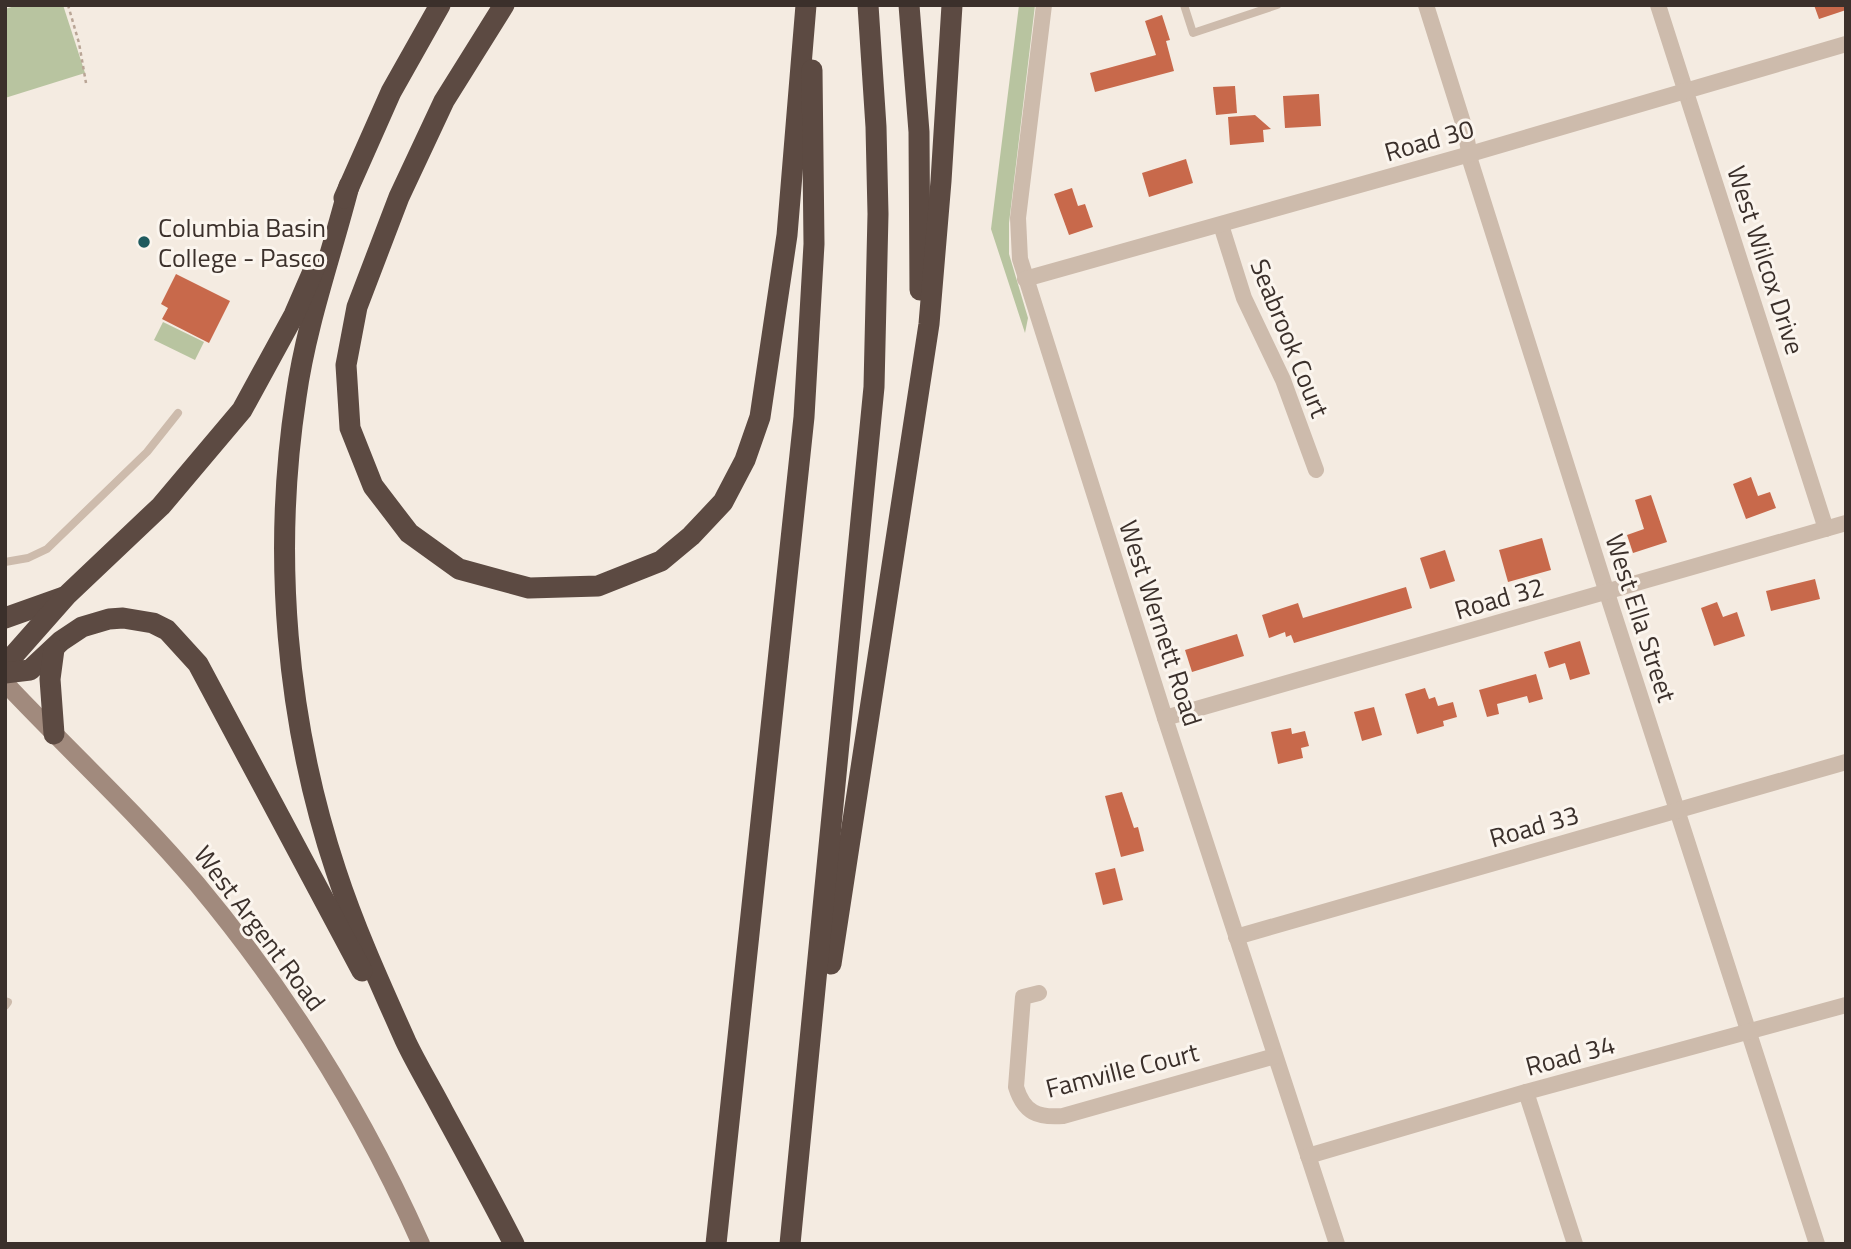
<svg xmlns="http://www.w3.org/2000/svg" width="1851" height="1249" viewBox="0 0 1851 1249" font-family="'Titillium Web',sans-serif">
  <style>
    .green { fill: #b8c4a0 }
    .building { fill: #c8694b }
    .lines { fill: none; stroke-linecap: round; stroke-linejoin: round }
    .path { stroke: #b9a596; stroke-width: 2.5; stroke-dasharray: 3.5 3.5; stroke-linecap: butt }
    .lane { stroke: #cdbbac; stroke-width: 8 }
    .street { stroke: #cdbbac; stroke-width: 16 }
    .secondary { stroke: #a18a7d; stroke-width: 18 }
    .highway { stroke: #5c4a42; stroke-width: 21 }
    .poi-dot { fill: #1f5a5e; stroke: #fbf5ee; stroke-width: 2.5 }
    .labels { text-anchor: middle; dominant-baseline: central; stroke-width: 6; stroke-linejoin: round; paint-order: stroke }
    .street-label { font-size: 26px; fill: #3b302b; stroke: #fbf5ee }
    .poi-label { font-size: 26px; fill: #3b302b; stroke: #fbf5ee; text-anchor: start }
  </style>
  <rect width="100%" height="100%" fill="#f4ebe1"/>
  <!-- green -->
  <g class="green">
    <path d="M18,5H63L85,73L5,98V9Z"/>
    <path d="M1019,5H1035L1009,223V254L1028,318L1025,333L991,229Z"/>
    <path d="M163,322L204,342L195,360L154,340Z"/>
  </g>
  <!-- building -->
  <g class="building">
    <path d="M1814,5H1846V10L1819,19Z"/>
    <path d="M1162,15L1170,40L1166,41L1174,71L1095,92L1090,73L1156,55L1145,21Z"/>
    <path d="M1235,86L1237,113L1216,115L1213,87Z"/>
    <path d="M1319,94L1321,126L1285,128L1283,96Z"/>
    <path d="M1255,115L1271,129L1263,130L1264,142L1230,145L1228,117Z"/>
    <path d="M1186,159L1193,183L1149,197L1142,173Z"/>
    <path d="M1072,188L1078,206L1085,204L1093,227L1069,235L1054,194Z"/>
    <path d="M176,274L230,301L209,343L162,319L168,308L161,304Z"/>
    <path d="M1751,477L1758,496L1770,492L1776,508L1746,519L1733,484Z"/>
    <path d="M1651,495L1667,542L1633,553L1627,535L1644,529L1635,500Z"/>
    <path d="M1542,538L1551,570L1508,582L1499,550Z"/>
    <path d="M1445,550L1455,581L1430,589L1420,558Z"/>
    <path d="M1815,579L1820,599L1771,611L1766,591Z"/>
    <path d="M1406,587L1412,608L1294,643L1291,635L1286,637L1285,632L1269,638L1262,615L1298,603L1303,618Z"/>
    <path d="M1717,602L1723,617L1737,612L1745,636L1714,646L1701,608Z"/>
    <path d="M1237,634L1244,656L1192,672L1185,650Z"/>
    <path d="M1580,641L1590,674L1570,680L1565,663L1549,668L1544,652Z"/>
    <path d="M1536,674L1543,699L1529,703L1527,696L1497,704L1499,714L1487,717L1479,690Z"/>
    <path d="M1425,688L1429,699L1435,697L1438,706L1453,702L1457,717L1443,721L1444,726L1417,734L1405,694Z"/>
    <path d="M1374,707L1382,735L1362,741L1354,712Z"/>
    <path d="M1291,728L1292,734L1305,731L1309,746L1301,748L1303,758L1278,764L1271,732Z"/>
    <path d="M1122,792L1134,828L1138,827L1144,851L1121,857L1105,796Z"/>
    <path d="M1115,868L1123,900L1103,905L1095,873Z"/>
  </g>
  <g class="lines">
    <!-- path -->
    <path class="path" d="M68,5L79,43L86,83"/>
    <!-- lane -->
    <g class="lane">
      <path d="M1184,5L1193,33L1277,5"/>
      <path d="M5,562L28,558L47,549L147,452L178,413"/>
      <path d="M5,1001L8,1002L5,1006"/>
    </g>
    <!-- street -->
    <g class="street">
      <path d="M1044,5L1018,218L1020,259L1165,718L1337,1244"/>
      <path d="M1426,5L1465,129L1471,163L1607,593L1817,1244"/>
      <path d="M1658,5L1826,529"/>
      <path d="M1221,225L1244,298L1283,380L1316,470"/>
      <path d="M1025,279L1470,154L1846,44"/>
      <path d="M1165,718L1846,523"/>
      <path d="M1236,937L1846,762"/>
      <path d="M1039,993L1023,997L1016,1087C1024,1113 1038,1118 1063,1116L1275,1056"/>
      <path d="M1526,1092L1575,1244"/>
      <path d="M1308,1156L1526,1092L1846,1005"/>
    </g>
    <!-- secondary -->
    <path class="secondary" d="M5,683C68,750 137,813 197,884C288,993 363,1113 421,1244"/>
    <!-- highway -->
    <g class="highway">
      <path d="M504,5L444,101L399,197L357,307L346,365L350,428L373,486L409,533L459,569L529,588L598,586L661,561L691,536L723,502L745,460L760,417L787,235L806,5"/>
      <path d="M909,5L919,132L920,290"/>
      <path d="M349,186C331,256 306,325 296,397C272,554 286,721 336,871C355,929 381,986 406,1042C417,1065 431,1088 443,1111C467,1155 491,1199 514,1244"/>
      <path d="M344,198L391,92L440,5"/>
      <path d="M5,618L64,597"/>
      <path d="M5,665L66,596L161,506L242,410L294,315L314,269"/>
      <path d="M5,673L30,670L61,641L82,627L109,619L123,618L153,623L167,630L198,664L362,971"/>
      <path d="M54,734L50,679L54,649"/>
      <path d="M831,964L929,324L941,181L952,5"/>
      <path d="M716,1244L804,417L814,244L812,70"/>
      <path d="M790,1244L874,387L878,214L876,127L868,5"/>
    </g>
  </g>
  <!-- markers -->
  <circle class="poi-dot" cx="144" cy="242" r="7"/>
  <g class="labels">
    <!-- street labels -->
    <g class="street-label">
      <text transform="translate(1429 140) rotate(-16)">Road 30</text>
      <text transform="translate(1766 260) rotate(72)">West Wilcox Drive</text>
      <text transform="translate(1290 338) rotate(68)">Seabrook Court</text>
      <text transform="translate(1499 598) rotate(-16)">Road 32</text>
      <text transform="translate(1641 618) rotate(72)">West Ella Street</text>
      <text transform="translate(1161 623) rotate(72)">West Wernett Road</text>
      <text transform="translate(1534 826) rotate(-16)">Road 33</text>
      <text transform="translate(260 928) rotate(53)">West Argent Road</text>
      <text transform="translate(1570 1055) rotate(-15)">Road 34</text>
      <text transform="translate(1122 1070) rotate(-14)">Famville Court</text>
    </g>
    <!-- poi labels -->
    <g class="poi-label">
      <text x="158" y="227">Columbia Basin<tspan x="158" dy="30">College - Pasco</tspan></text>
    </g>
  </g>
  <!-- border -->
  <rect width="1851" height="1249" fill="none" stroke="#3b302b" stroke-width="14"/>
</svg>
